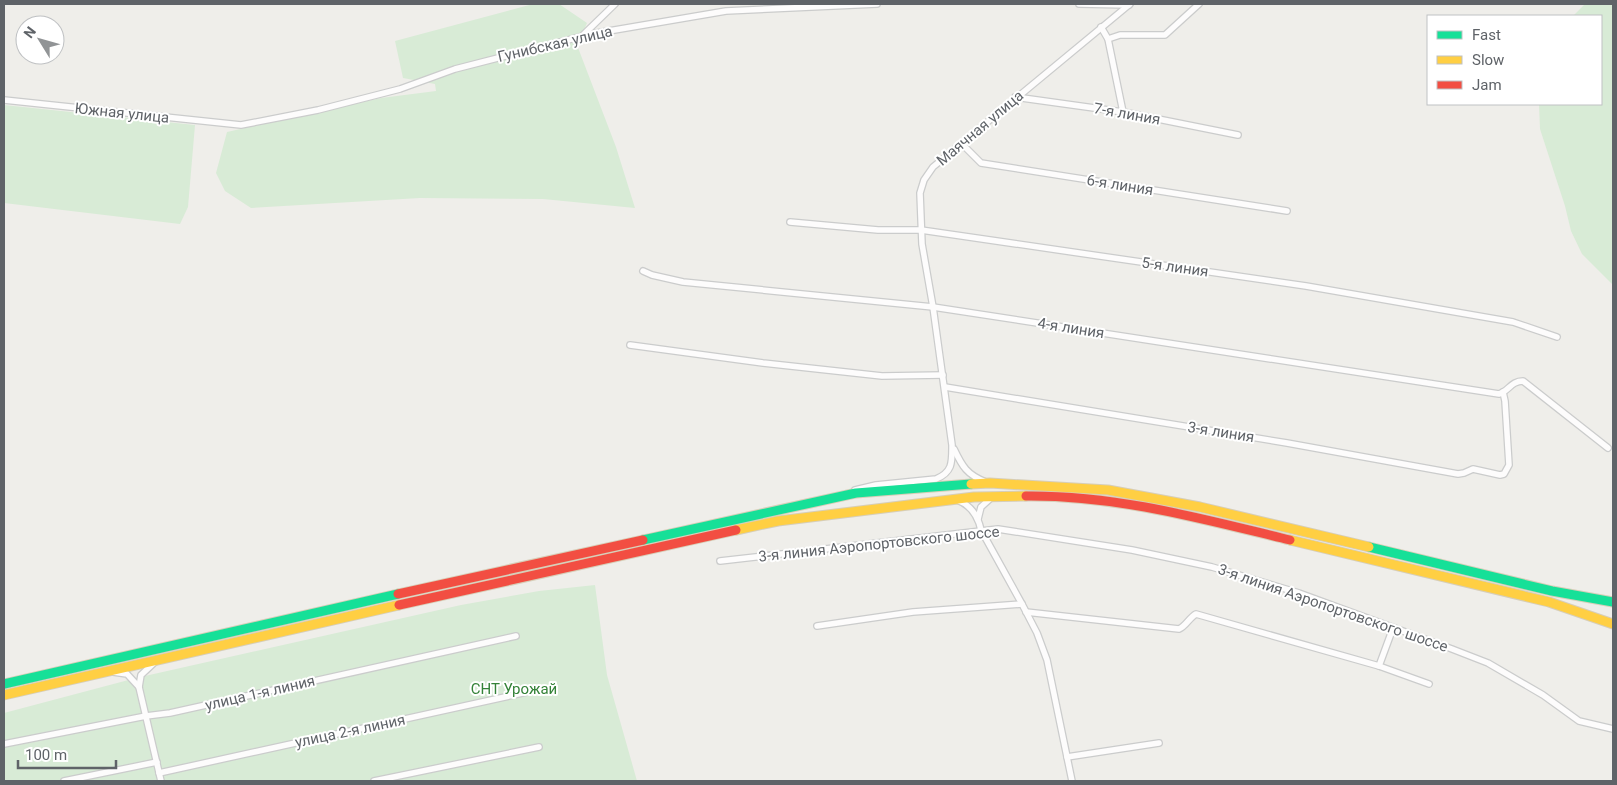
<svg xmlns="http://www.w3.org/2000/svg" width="1617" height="785" viewBox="0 0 1617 785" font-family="Roboto,sans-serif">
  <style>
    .green { fill: #d8ebd6 }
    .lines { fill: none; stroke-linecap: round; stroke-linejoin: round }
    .street-casing { stroke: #cbcccc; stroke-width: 8 }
    .fast-casing { stroke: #d7ceb8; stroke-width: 11 }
    .slow-casing { stroke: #d7ceb8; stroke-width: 11 }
    .jam-casing { stroke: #d7ceb8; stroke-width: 11 }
    .street { stroke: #fdfcfc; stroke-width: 5.5 }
    .fast { stroke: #16e098; stroke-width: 9 }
    .slow { stroke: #ffcf43; stroke-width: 9 }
    .jam { stroke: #f24e42; stroke-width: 9 }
    .labels { text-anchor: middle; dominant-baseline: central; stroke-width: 4; stroke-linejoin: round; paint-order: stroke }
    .street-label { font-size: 15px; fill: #5f6368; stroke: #fff }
    .park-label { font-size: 15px; fill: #348238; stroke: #fff }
  </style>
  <rect width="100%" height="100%" fill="#efeeea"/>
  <!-- green -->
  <g class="green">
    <path d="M533,4H559L587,23L577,45L616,147L635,208L543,199L420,198L251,208L225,191L216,173L227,132L381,98L436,91L435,84L403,78L395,41Z"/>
    <path d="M1585,4H1613V285L1582,254L1571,231L1565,206L1540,129L1539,104H1601V16H1573Z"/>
    <path d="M4,105L195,125L188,207L180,224L4,203Z"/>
    <path d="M595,585L607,675L637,781H4V713L136,678L461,605L539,591Z"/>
  </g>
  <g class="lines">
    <!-- street casing -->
    <g class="street-casing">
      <g id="street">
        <path d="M1079,4L1129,5"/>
        <path d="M1101,27L1108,39L1123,112"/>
        <path d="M583,35L615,4"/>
        <path d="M1108,39L1120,35H1165L1199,4"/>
        <path d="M1015,97L1123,112L1238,135"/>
        <path d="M4,100L241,125L318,110L400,89L455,69L591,34L726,11L877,4"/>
        <path d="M961,143L981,163L1287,211"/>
        <path d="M790,222L878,230H921L1306,286L1513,322L1557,337"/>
        <path d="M643,271L652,275L683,282L933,307L1499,394C1509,391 1511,381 1523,381L1608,448"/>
        <path d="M630,345L763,363L882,376L943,375"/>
        <path d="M945,387L1287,443L1458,474L1464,473L1473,469L1500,475L1504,474L1509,465L1505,401L1503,392"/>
        <path d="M954,449C962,466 967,475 986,482"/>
        <path d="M855,490L876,485L936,479C953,472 952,462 952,445L933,307L922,244L920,193L924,180L933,167L1130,4"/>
        <path d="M957,500C971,505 978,516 981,530L1022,604L1037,633L1047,660L1072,781"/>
        <path d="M978,519L981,507L992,497"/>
        <path d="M720,561L998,529L1132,550L1212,567L1299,593L1452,649L1488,663L1543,695L1579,721L1613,729"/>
        <path d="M1026,612L1179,629C1186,626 1189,618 1196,614L1379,666L1429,684"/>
        <path d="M817,626L913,612L1022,604"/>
        <path d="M156,661L141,675L139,687L161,781"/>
        <path d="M1379,666L1393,628"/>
        <path d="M113,672L127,674L139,687"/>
        <path d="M4,744L146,716L170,713L516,636"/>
        <path d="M1067,757L1159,743"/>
        <path d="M159,773L541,689"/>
        <path d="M64,781L157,762"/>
        <path d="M374,781L539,747"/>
      </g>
    </g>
    <!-- fast casing -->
    <g class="fast-casing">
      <g id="fast">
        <path d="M643,540L856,493L971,484"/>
        <path d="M1369,547L1552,591L1613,602"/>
        <path d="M4,684L398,594"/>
      </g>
    </g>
    <!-- slow casing -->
    <g class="slow-casing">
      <g id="slow">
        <path d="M971,484L990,483L1108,490L1200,507L1369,547"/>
        <path d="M736,530L778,521L974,497L1026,496"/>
        <path d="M1290,540L1549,602L1613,624"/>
        <path d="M4,695L399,605"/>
      </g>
    </g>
    <!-- jam casing -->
    <g class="jam-casing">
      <g id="jam">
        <path d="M1026,496C1117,495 1203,519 1290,540"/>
        <path d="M398,594L643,540"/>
        <path d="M399,605L736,530"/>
      </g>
    </g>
    <!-- street -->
    <use href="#street" class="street"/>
    <!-- fast -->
    <use href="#fast" class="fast"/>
    <!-- slow -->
    <use href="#slow" class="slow"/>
    <!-- jam -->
    <use href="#jam" class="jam"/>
  </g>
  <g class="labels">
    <!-- street labels -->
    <g class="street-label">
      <text transform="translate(555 44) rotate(-13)">Гунибская улица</text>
      <text transform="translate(122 113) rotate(6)">Южная улица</text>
      <text transform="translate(1127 114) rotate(10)">7-я линия</text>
      <text transform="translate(980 128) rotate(-40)">Маячная улица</text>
      <text transform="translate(1120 185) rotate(9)">6-я линия</text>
      <text transform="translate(1175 267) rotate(8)">5-я линия</text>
      <text transform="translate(1071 328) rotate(9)">4-я линия</text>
      <text transform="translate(1221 432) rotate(9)">3-я линия</text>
      <text transform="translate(879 544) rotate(-6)">3-я линия Аэропортовского шоссе</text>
      <text transform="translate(1333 608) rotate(19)">3-я линия Аэропортовского шоссе</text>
      <text transform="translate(260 693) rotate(-13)">улица 1-я линия</text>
      <text transform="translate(350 731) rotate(-12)">улица 2-я линия</text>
    </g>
    <!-- park labels -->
    <g class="park-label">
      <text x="514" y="689">СНТ Урожай</text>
    </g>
  </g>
  <!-- border -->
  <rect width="1617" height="785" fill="none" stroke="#5f6368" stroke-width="10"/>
  <!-- legend -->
  <rect x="1427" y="15" width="175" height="90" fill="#ffffff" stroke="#bfc1c3"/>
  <rect x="1437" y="31" width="25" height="8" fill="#16e098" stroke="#bfc1c3"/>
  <text x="1472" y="40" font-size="15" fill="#5f6368">Fast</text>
  <rect x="1437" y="56" width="25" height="8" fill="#ffcf43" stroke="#bfc1c3"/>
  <text x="1472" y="65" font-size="15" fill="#5f6368">Slow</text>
  <rect x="1437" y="81" width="25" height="8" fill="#f24e42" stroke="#bfc1c3"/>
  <text x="1472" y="90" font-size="15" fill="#5f6368">Jam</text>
  <!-- north arrow -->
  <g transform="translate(40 40) rotate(307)"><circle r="24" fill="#ffffff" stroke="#bfc1c3"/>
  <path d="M0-4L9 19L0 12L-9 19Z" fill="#919496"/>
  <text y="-8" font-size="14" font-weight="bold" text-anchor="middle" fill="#5f6368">N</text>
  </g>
  <!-- scale -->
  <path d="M18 760v8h98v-8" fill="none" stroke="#5f6368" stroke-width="2.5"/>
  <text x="25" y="760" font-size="15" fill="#5f6368" stroke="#ffffff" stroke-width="4" paint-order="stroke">100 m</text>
</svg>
